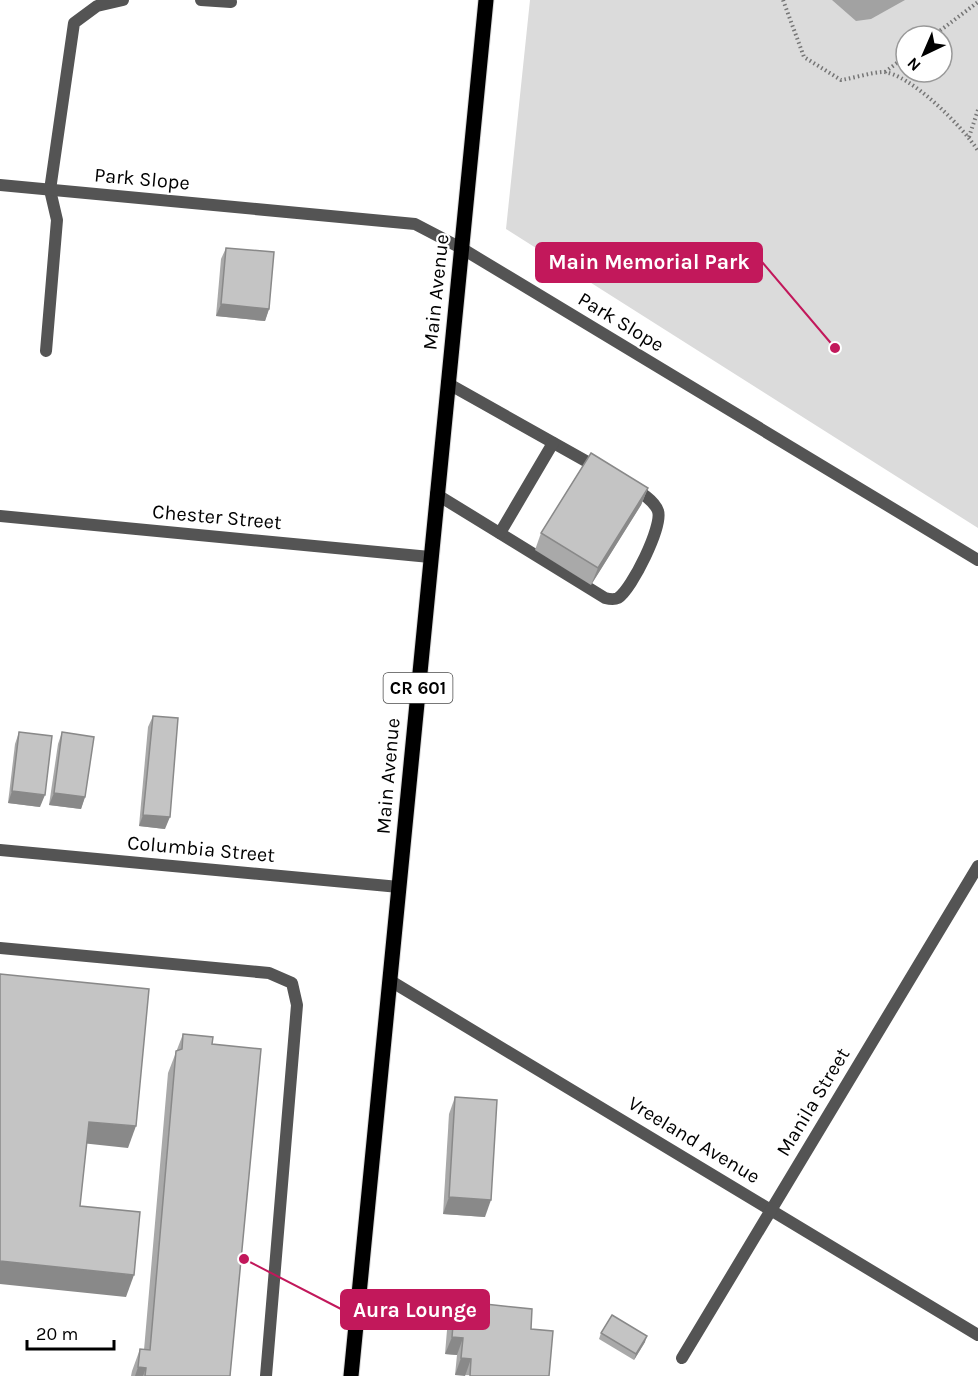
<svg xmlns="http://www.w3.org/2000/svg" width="978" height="1376" viewBox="0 0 978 1376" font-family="Karla,sans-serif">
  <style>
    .green { fill: #dbdbdb; fill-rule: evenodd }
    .water { fill: #a2a2a2 }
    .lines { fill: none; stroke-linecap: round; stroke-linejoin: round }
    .primary-casing { stroke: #dbdbdb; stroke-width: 17 }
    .path { stroke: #767676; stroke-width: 4; stroke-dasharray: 1.5 3; stroke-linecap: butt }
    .service { stroke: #545454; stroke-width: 12 }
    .minor { stroke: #545454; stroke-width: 12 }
    .primary { stroke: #000; stroke-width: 15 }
    .wall { fill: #a9a9a9 }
    .shaded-wall { fill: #898989 }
    .building { fill: #c4c4c4; stroke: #898989; stroke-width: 1.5 }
    .labels { text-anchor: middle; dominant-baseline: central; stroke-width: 4.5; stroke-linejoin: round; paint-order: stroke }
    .shield { fill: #fff; stroke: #4c4c4c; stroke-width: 1.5 }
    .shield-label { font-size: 18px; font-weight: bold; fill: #000 }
    .street-label { font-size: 20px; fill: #000; stroke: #fff }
    .leader { fill: none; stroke: #c2185b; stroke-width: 2 }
    .callout-dot { fill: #c2185b; stroke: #fff; stroke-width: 2 }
    .callout { fill: #c2185b; stroke: #c2185b; stroke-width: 2 }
    .callout-label { font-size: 21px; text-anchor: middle; font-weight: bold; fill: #fff }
  </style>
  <rect width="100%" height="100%" fill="#fff"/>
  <!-- green -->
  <path class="green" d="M530,0H978V528L506,229ZM906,36H942V72H906Z"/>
  <!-- water -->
  <path class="water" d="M832,0H905L871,19L856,21Z"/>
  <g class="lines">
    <!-- primary casing -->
    <g class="primary-casing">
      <path id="primary" d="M351,1376L486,0"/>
    </g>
    <!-- path -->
    <g class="path">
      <path d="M783,0L804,57L841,80C854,78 869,73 882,72C909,72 965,129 978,151"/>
      <path d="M933,36L978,2"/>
      <path d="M885,72L906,56"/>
      <path d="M969,137L978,110"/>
    </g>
    <!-- service -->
    <g class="service">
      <path d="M201,0L231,2"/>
      <path d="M46,351L57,220L50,190L74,23L97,6L123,0"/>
      <path d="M447,383L600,469"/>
      <path d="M436,494L605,598C609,599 614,600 618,598C632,589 663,526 658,511C654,500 640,492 631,487"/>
      <path d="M500,533L553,443"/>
      <path d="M0,948L269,973L292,983L297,1005L266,1376"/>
    </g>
    <!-- minor -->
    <g class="minor">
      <path d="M0,185L415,224L461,248L978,560"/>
      <path d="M0,516L430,557"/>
      <path d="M0,850L399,887"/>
      <path d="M389,980L978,1335"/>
      <path d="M682,1358L978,866"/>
    </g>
    <!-- primary -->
    <use href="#primary" class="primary"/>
  </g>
  <!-- wall -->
  <g class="wall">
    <path d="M226,248L269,309L265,321L216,316L221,259Z"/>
    <path d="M648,488L641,505L591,585L535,550L541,533Z"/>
    <path d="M153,716L165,829L139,826L148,727Z"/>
    <path d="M19,732L40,807L8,803L15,744Z"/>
    <path d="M62,732L85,797L81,809L49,805L58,744Z"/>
    <path d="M183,1034L212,1044L230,1376H131L132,1371L140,1349L144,1350L168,1073Z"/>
    <path d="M455,1097L485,1217L443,1214L449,1114Z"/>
    <path d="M485,1304L531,1329L549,1376L455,1375L457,1355L445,1354L447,1330L454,1313L481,1315Z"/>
    <path d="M601,1333L645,1342L634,1360L599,1339Z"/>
  </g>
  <!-- shaded-wall -->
  <g class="shaded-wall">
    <path d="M221,304L269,309L265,321L216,316Z"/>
    <path d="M648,488L641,505L591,585L598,568Z"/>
    <path d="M12,791L45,795L40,807L8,803Z"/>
    <path d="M54,793L85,797L81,809L49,805Z"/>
    <path d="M143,815L170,817L165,829L139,826Z"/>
    <path d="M89,1122L136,1126L128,1148L81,1143Z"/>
    <path d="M449,1197L491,1200L485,1217L443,1214Z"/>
    <path d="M0,1261L134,1275L126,1297L0,1284Z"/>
    <path d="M647,1336L645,1342L634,1360L636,1354Z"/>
    <path d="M452,1337L463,1338L457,1355L445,1354Z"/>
    <path d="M461,1358L471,1359L465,1376L455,1375Z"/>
    <path d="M138,1367L146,1368L143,1376H135Z"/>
  </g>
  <!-- building -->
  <g class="building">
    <path d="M226,248L274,252L269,309L221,304Z"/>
    <path d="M591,453L648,488L598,568L541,533Z"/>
    <path d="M153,716L178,718L170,817L143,815Z"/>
    <path d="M19,732L52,736L45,795L12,791Z"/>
    <path d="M62,732L94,737L85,797L54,793Z"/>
    <path d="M0,974L149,989L136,1126L89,1122L80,1206L140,1212L134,1275L0,1261Z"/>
    <path d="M183,1034L213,1037L212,1044L261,1049L230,1376H145L146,1368L138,1367L140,1349L150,1350L176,1051L182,1049Z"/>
    <path d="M455,1097L497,1100L491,1200L449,1197Z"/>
    <path d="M485,1304L532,1309L531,1329L553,1331L549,1376H470L471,1359L461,1358L463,1338L452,1337L454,1313L484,1316Z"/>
    <path d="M612,1315L647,1336L636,1354L601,1333Z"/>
  </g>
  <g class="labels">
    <!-- shield labels -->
    <rect class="shield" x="383.5" y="673" width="69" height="30" rx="4.5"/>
    <g class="shield-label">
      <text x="418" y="688">CR 601</text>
    </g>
    <!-- street labels -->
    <g class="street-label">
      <text transform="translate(142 179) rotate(5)">Park Slope</text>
      <text transform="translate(436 292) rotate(-84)">Main Avenue</text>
      <text transform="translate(621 322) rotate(31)">Park Slope</text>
      <text transform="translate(217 517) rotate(5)">Chester Street</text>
      <text transform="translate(388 776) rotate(-85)">Main Avenue</text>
      <text transform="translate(201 849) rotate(5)">Columbia Street</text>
      <text transform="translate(813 1102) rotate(-59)">Manila Street</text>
      <text transform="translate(694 1140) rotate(31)">Vreeland Avenue</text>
    </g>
  </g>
  <!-- callouts -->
  <path class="leader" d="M835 348L762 262M244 1259L341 1309"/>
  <g class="callout-dot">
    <circle cx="835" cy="348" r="6"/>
    <circle cx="244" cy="1259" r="6"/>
  </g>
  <g class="callout">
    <rect x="536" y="243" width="226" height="39" rx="6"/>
    <rect x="341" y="1290" width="148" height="39" rx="6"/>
  </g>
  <g class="callout-label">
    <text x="649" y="269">Main Memorial Park</text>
    <text x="415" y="1317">Aura Lounge</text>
  </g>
  <!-- north arrow -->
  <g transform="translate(924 54) rotate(224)"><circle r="28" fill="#ffffff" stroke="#999999" stroke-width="1.5"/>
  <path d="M0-4.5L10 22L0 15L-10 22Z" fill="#000000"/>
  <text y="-9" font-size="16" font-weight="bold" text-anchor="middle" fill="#000000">N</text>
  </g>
  <!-- scale -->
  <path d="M27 1340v9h87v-9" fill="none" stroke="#000000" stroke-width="3"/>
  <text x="36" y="1340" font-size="18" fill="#000000" stroke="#ffffff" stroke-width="4.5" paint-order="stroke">20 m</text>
</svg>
